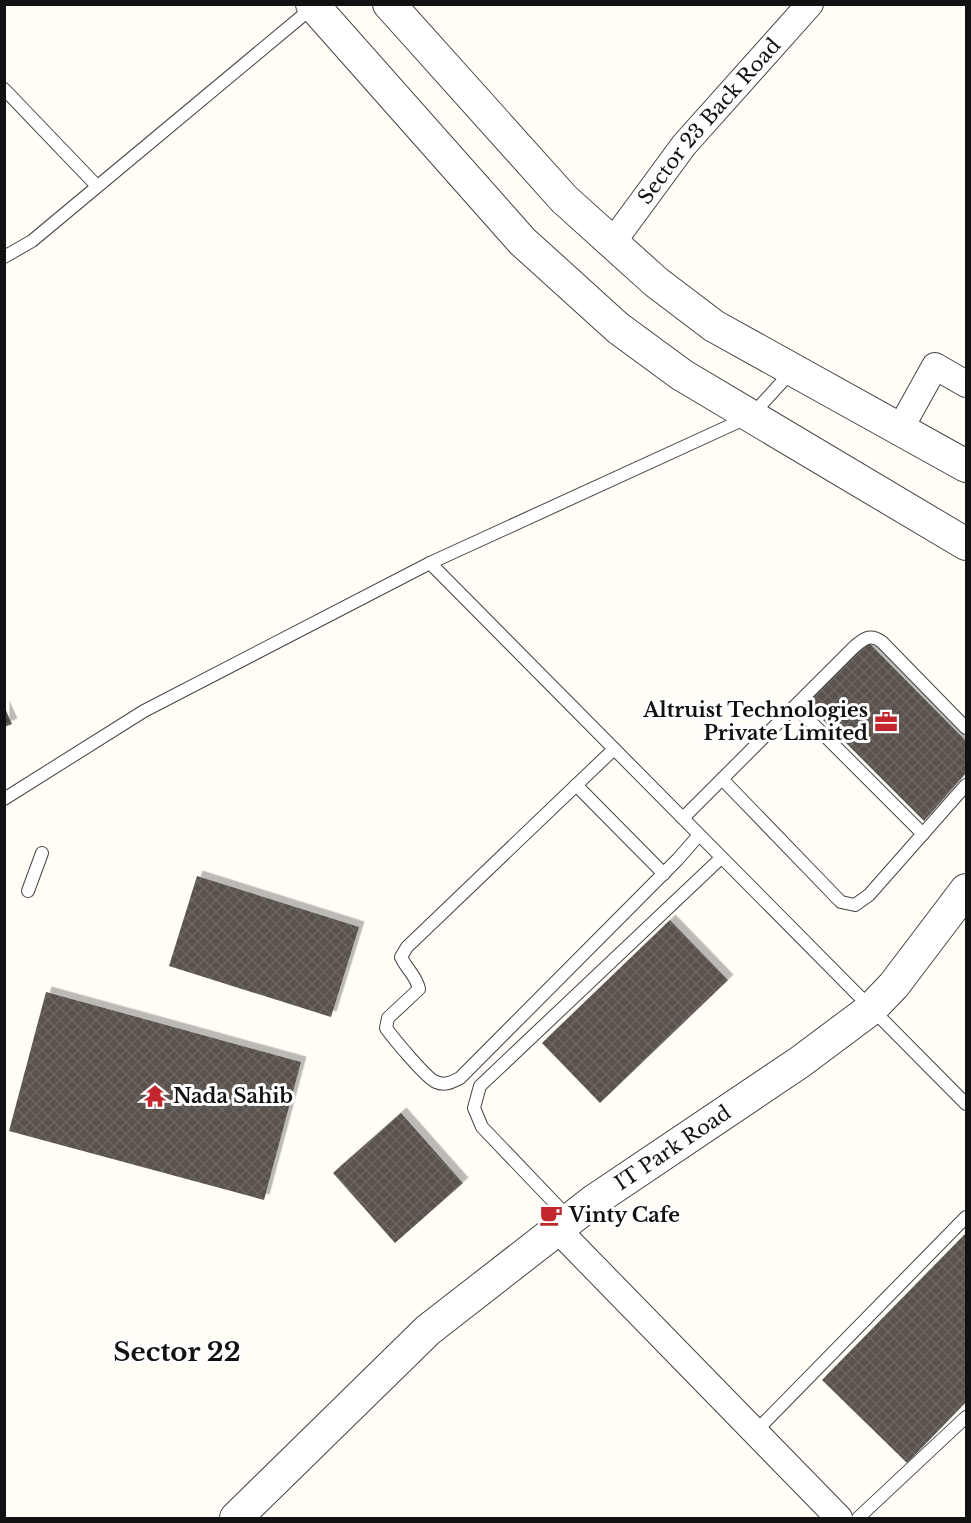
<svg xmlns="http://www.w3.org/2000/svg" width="971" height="1523" viewBox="0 0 971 1523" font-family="'Libre Baskerville',serif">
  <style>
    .building { fill: url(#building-cross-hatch); filter: url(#shadow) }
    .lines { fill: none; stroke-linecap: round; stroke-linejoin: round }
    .service-casing { stroke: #444; stroke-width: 14 }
    .minor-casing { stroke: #444; stroke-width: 28 }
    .tertiary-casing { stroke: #444; stroke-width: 34 }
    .service { stroke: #fff; stroke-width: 12 }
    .minor { stroke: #fff; stroke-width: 26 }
    .tertiary { stroke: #fff; stroke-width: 32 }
    .labels { text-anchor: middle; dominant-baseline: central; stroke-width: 6; stroke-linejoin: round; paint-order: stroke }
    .street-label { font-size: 20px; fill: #111; stroke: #fff }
    .poi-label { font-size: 20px; font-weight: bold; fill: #111; stroke: #fff; text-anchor: start }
    .district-label { font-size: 26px; font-weight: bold; fill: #111; stroke: #fff }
  </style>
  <defs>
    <pattern id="building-cross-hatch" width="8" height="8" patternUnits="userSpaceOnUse" patternTransform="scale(1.5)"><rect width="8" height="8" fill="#5a524d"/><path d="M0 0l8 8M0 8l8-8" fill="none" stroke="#6d6662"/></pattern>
    <filter id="shadow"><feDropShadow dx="5.5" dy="-5.5" stdDeviation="0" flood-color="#0004"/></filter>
  </defs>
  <rect width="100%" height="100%" fill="#fffdf5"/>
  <!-- building -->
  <g class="building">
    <path d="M868,642L966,741V773L924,821L805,702Z"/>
    <path d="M4,706L12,724L4,727Z"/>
    <path d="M197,876L359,927L331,1017L169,966Z"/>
    <path d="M670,920L728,980L600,1103L542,1043Z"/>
    <path d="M46,992L301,1062L264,1200L9,1131Z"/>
    <path d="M401,1113L463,1183L395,1243L333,1173Z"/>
    <path d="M966,1233V1402L907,1463L822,1380Z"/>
  </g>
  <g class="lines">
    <!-- service casing -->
    <g class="service-casing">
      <g id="service">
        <path d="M4,89L97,186"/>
        <path d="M4,257L32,241L313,7"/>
        <path d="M430,563L751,416L792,371"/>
        <path d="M795,706L923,834"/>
        <path d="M614,749L407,947L401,957C407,970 416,975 419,989L388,1018L386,1028C393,1038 427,1079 436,1082C445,1086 452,1082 460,1078L678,859L699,835"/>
        <path d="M722,779L836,897L841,902L855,905L869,895L966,785"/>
        <path d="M576,785L664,874"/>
        <path d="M4,799L144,711L430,563L966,1104"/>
        <path d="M683,818L853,648C863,639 870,633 882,642L966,728"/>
        <path d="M28,891L42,853"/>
        <path d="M569,1218L482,1127L474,1108L480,1086L721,858"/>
        <path d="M756,1431L966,1217"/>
        <path d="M858,1518L966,1417"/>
      </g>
    </g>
    <!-- minor casing -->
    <g class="minor-casing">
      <g id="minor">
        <path id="s1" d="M612,243L684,145L810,4"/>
        <path d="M900,429L935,366L966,384"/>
        <path d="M557,1229L839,1518"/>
      </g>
    </g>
    <!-- tertiary casing -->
    <g class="tertiary-casing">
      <g id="tertiary">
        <path d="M312,4L522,241L618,328L682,375L966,544"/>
        <path d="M389,4L564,199L656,282L714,326L966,466"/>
        <path id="s2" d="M236,1518L428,1330L595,1200L800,1062L871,1009L894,985L966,890"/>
      </g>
    </g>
    <!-- service -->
    <use href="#service" class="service"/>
    <!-- minor -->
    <use href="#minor" class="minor"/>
    <!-- tertiary -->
    <use href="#tertiary" class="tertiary"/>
  </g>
  <!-- icons -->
  <defs>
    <g id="office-bare" transform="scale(1.8)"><path d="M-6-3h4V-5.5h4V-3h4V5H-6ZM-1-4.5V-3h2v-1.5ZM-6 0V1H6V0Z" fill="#c4262e" stroke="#fff" stroke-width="2.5" paint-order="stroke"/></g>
    <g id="temple-bare" transform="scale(1.8)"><path d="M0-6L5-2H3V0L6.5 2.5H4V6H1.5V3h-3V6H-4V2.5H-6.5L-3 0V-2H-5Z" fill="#c4262e" stroke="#fff" stroke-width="2.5" paint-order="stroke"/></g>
    <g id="cafe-bare" transform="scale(1.8)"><path d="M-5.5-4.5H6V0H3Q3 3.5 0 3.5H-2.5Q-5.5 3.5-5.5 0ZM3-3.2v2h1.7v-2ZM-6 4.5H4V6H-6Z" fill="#c4262e" stroke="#fff" stroke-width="2.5" paint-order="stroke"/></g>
  </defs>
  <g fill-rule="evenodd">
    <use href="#office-bare" x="886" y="722"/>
    <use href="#temple-bare" x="155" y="1096"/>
    <use href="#cafe-bare" x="551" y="1215"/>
  </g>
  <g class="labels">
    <!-- street labels -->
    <g class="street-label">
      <text stroke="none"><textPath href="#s1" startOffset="156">Sector 23 Back Road</textPath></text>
      <text stroke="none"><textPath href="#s2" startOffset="574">IT Park Road</textPath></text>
    </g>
    <!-- poi labels -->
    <g class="poi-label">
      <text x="868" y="710" text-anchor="end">Altruist Technologies<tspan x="868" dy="23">Private Limited</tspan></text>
      <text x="173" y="1096">Nada Sahib</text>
      <text x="569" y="1215">Vinty Cafe</text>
    </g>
    <!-- district labels -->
    <g class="district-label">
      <text x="177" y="1352">Sector 22</text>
    </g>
  </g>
  <!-- border -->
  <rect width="971" height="1523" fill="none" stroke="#111111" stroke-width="12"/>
</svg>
